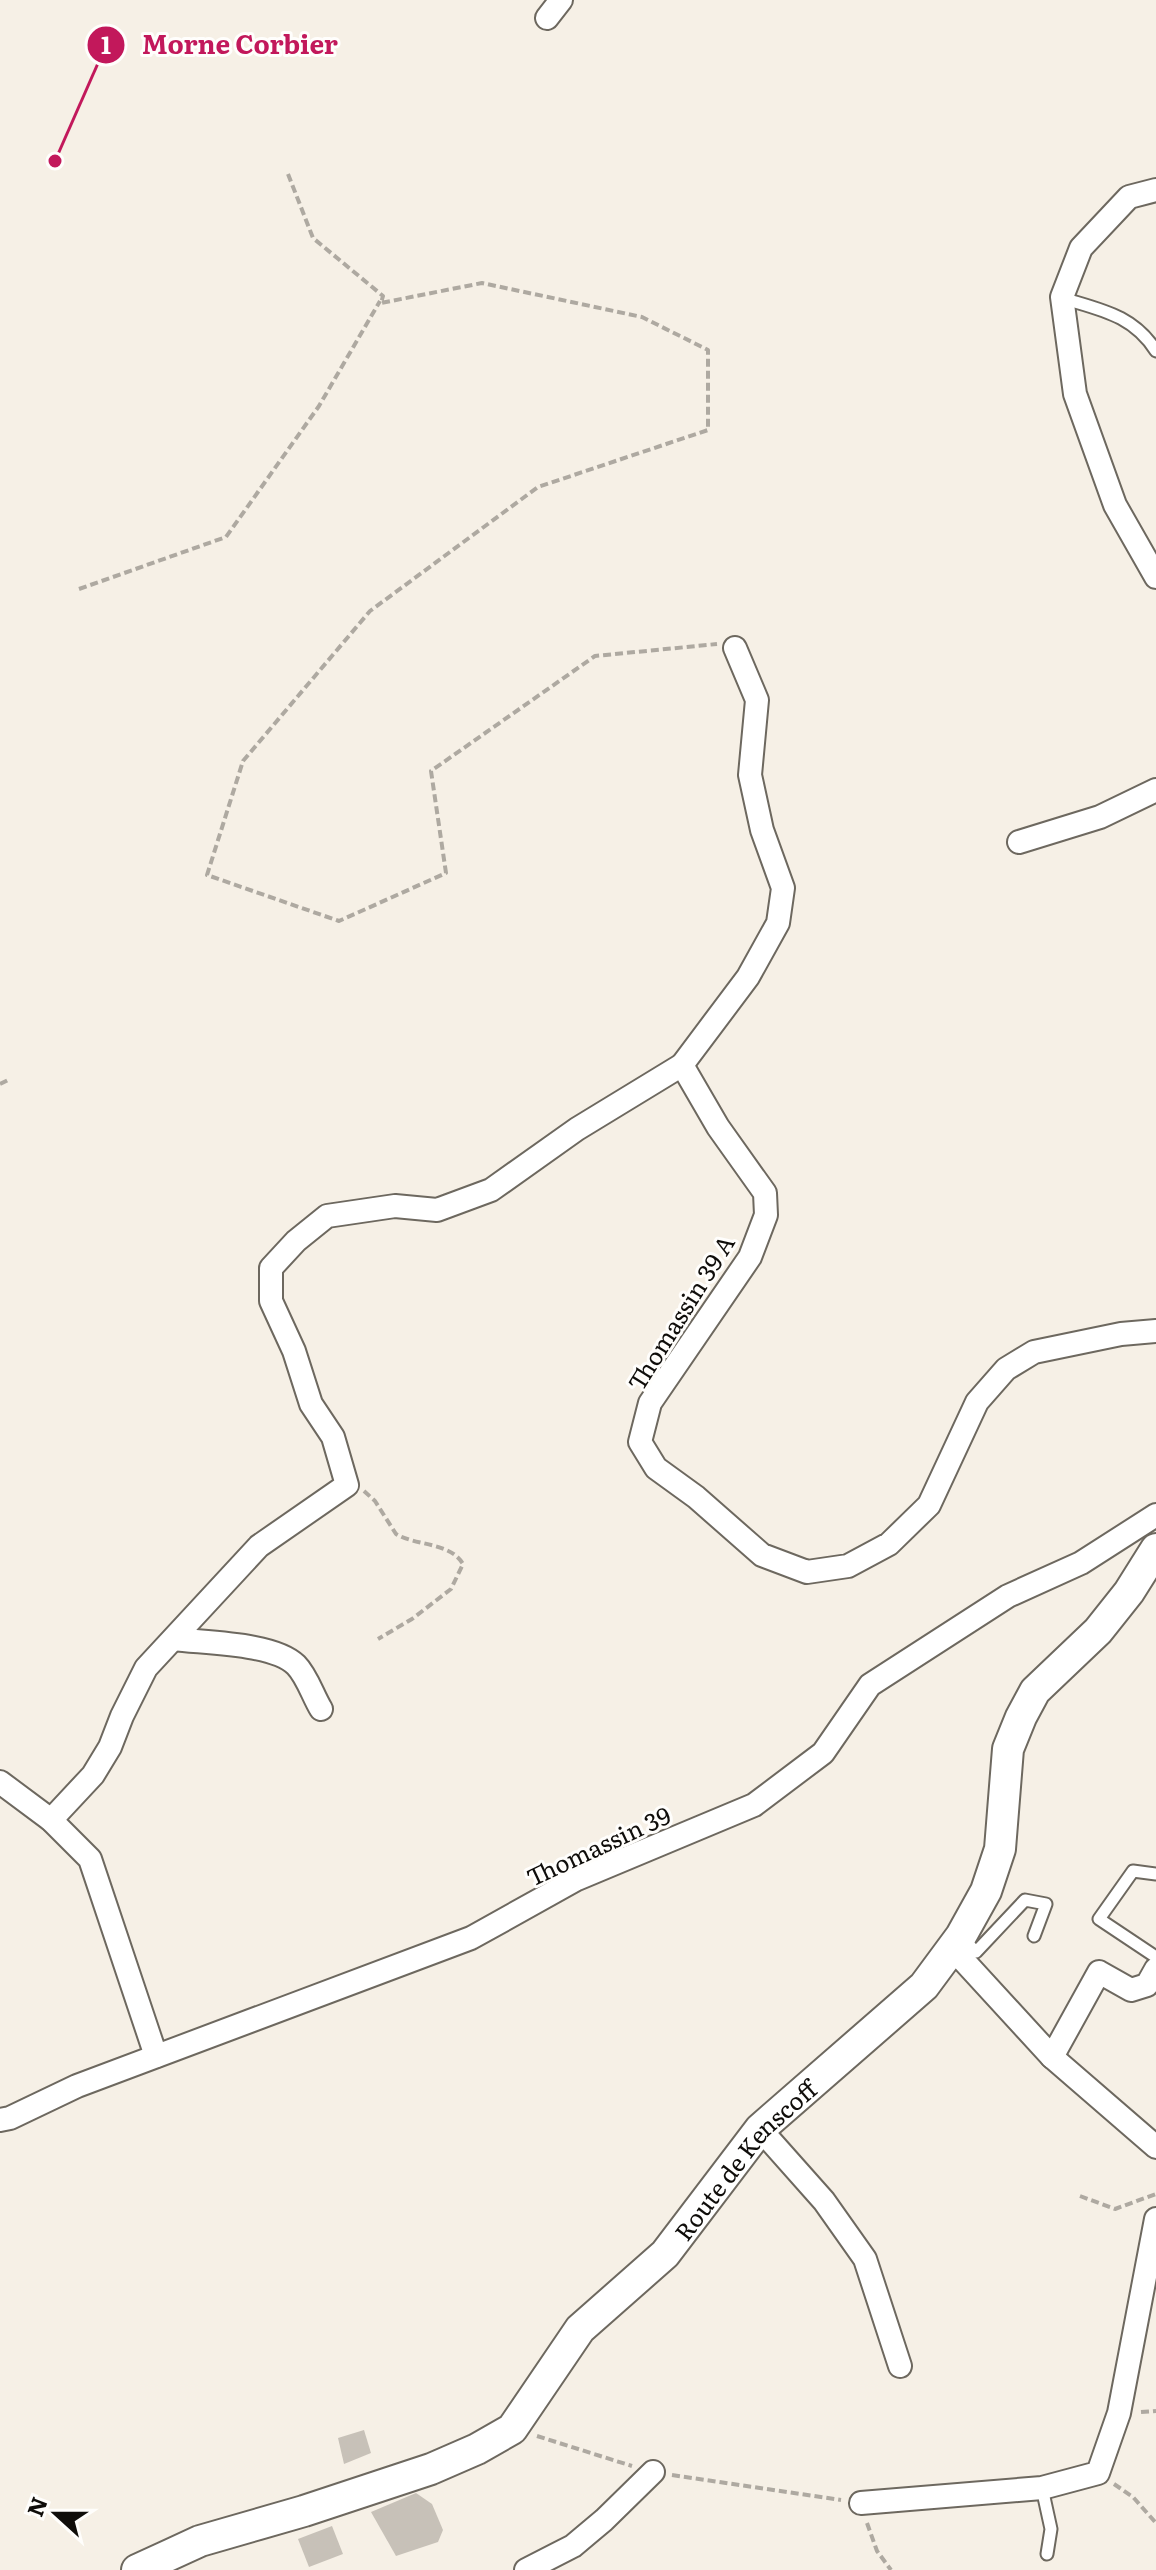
<svg xmlns="http://www.w3.org/2000/svg" width="1156" height="2570" viewBox="0 0 1156 2570" font-family="Literata,serif">
  <style>
    .building { fill: #c7c1b8 }
    .lines { fill: none; stroke-linecap: round; stroke-linejoin: round }
    .lane-casing { stroke: #6d685f; stroke-width: 15 }
    .street-casing { stroke: #6d685f; stroke-width: 26 }
    .secondary-casing { stroke: #6d685f; stroke-width: 34 }
    .path { stroke: #aea9a1; stroke-width: 4; stroke-dasharray: 8 4; stroke-linecap: butt }
    .lane { stroke: #fff; stroke-width: 11 }
    .street { stroke: #fff; stroke-width: 22 }
    .secondary { stroke: #fff; stroke-width: 30 }
    .labels { text-anchor: middle; dominant-baseline: central; stroke-width: 6; stroke-linejoin: round; paint-order: stroke }
    .street-label { font-size: 24px; fill: #0f0d0a; stroke: #fffefc }
    .leader { fill: none; stroke: #c2185b; stroke-width: 3 }
    .callout-dot { fill: #c2185b; stroke: #fffefc; stroke-width: 3 }
    .mark-label { font-size: 24px; text-anchor: middle; font-weight: bold; fill: #fff }
    .callout-label { font-size: 26px; text-anchor: middle; font-weight: bold; fill: #c2185b; stroke: #fffefc; stroke-width: 6; stroke-linejoin: round; paint-order: stroke }
  </style>
  <rect width="100%" height="100%" fill="#f6f0e6"/>
  <!-- building -->
  <g class="building">
    <path d="M364,2430L371,2453L344,2464L338,2438Z"/>
    <path d="M416,2493L432,2504L443,2530L438,2542L396,2556L371,2512Z"/>
    <path d="M332,2526L343,2554L309,2567L298,2539Z"/>
  </g>
  <g class="lines">
    <!-- lane casing -->
    <g class="lane-casing">
      <g id="lane">
        <path d="M1062,298C1101,310 1133,315 1156,351"/>
        <path d="M1156,1874L1133,1871L1099,1919L1156,1957"/>
        <path d="M961,1937L976,1952L1025,1900L1046,1904L1034,1936"/>
        <path d="M1042,2488L1051,2529L1047,2554"/>
      </g>
    </g>
    <!-- street casing -->
    <g class="street-casing">
      <g id="street">
        <path d="M547,18L561,0"/>
        <path d="M1156,190L1129,197L1081,248L1062,297L1075,394L1115,505L1156,577"/>
        <path d="M735,648L757,700L750,775L762,830L783,888L778,923L748,977L682,1065L718,1127L765,1193L766,1215L750,1257L650,1403L640,1442L656,1468L696,1497L762,1555L807,1572L848,1566L889,1544L929,1505L977,1402L1006,1369L1034,1352L1121,1334L1156,1331"/>
        <path d="M1019,842L1100,817L1156,790"/>
        <path d="M174,1639C205,1643 274,1643 296,1665C307,1676 313,1696 321,1709"/>
        <path d="M0,1782L51,1820L90,1859L156,2056"/>
        <path d="M51,1820L93,1775L110,1747L122,1716L146,1668L259,1546L347,1485L333,1437L311,1404L294,1351L271,1301V1268L296,1241L327,1216L395,1206L437,1210L491,1190L577,1129L682,1065"/>
        <path d="M952,1948L1052,2057L1156,2147"/>
        <path d="M1052,2057L1099,1972L1131,1990L1147,1985L1156,1969"/>
        <path d="M0,2120L10,2118L77,2086L471,1938L577,1879L754,1805L823,1753L870,1685L1008,1596L1081,1563L1156,1515"/>
        <path d="M760,2129L824,2201L865,2259L900,2366"/>
        <path d="M861,2503L1042,2488L1098,2473L1119,2413L1156,2219"/>
        <path d="M526,2570L573,2546L604,2520L653,2472"/>
      </g>
    </g>
    <!-- secondary casing -->
    <g class="secondary-casing">
      <g id="secondary">
        <path id="s1" d="M137,2570L200,2541L304,2511L431,2469L477,2449L512,2429L580,2329L665,2254L760,2129L924,1986L961,1936L986,1891L1000,1849L1008,1749L1021,1717L1035,1691L1098,1631L1129,1592L1156,1549"/>
      </g>
    </g>
    <!-- path -->
    <g class="path">
      <path d="M288,174L313,238L383,296L381,303L482,283L642,317L708,350V430L538,487L370,611L243,761L207,875L339,921L446,873L431,771L595,656L717,644"/>
      <path d="M79,589L226,537L319,406L380,301"/>
      <path d="M0,1084L8,1080"/>
      <path d="M364,1491L375,1501L396,1534C416,1546 450,1542 463,1564L451,1589L412,1619L378,1639"/>
      <path d="M1080,2196L1115,2209L1156,2194"/>
      <path d="M1141,2412L1156,2411"/>
      <path d="M537,2436L632,2466"/>
      <path d="M672,2475L841,2500"/>
      <path d="M1114,2484L1133,2497L1156,2523"/>
      <path d="M867,2523L877,2551L891,2570"/>
    </g>
    <!-- lane -->
    <use href="#lane" class="lane"/>
    <!-- street -->
    <use href="#street" class="street"/>
    <!-- secondary -->
    <use href="#secondary" class="secondary"/>
  </g>
  <g class="labels">
    <!-- street labels -->
    <g class="street-label">
      <text transform="translate(680 1312) rotate(-58)">Thomassin 39 A</text>
      <text transform="translate(598 1845) rotate(-25)">Thomassin 39</text>
      <text stroke="none"><textPath href="#s1" startOffset="760">Route de Kenscoff</textPath></text>
    </g>
  </g>
  <!-- callouts -->
  <path class="leader" d="M55 161L106 45"/>
  <g class="callout-dot">
    <circle cx="55" cy="161" r="8"/>
    <circle cx="106" cy="45" r="20"/>
  </g>
  <g class="mark-label">
    <text x="106" y="54">1</text>
  </g>
  <g class="callout-label">
    <text x="240" y="54">Morne Corbier</text>
  </g>
  <!-- north arrow -->
  <g transform="translate(56 2514) rotate(291)" stroke="#fffefc" stroke-width="6" paint-order="stroke">
  <path d="M0-6L14 30L0 20L-14 30Z" fill="#0f0d0a"/>
  <text y="-12" font-size="22" font-weight="bold" text-anchor="middle" fill="#0f0d0a">N</text>
  </g>
</svg>
